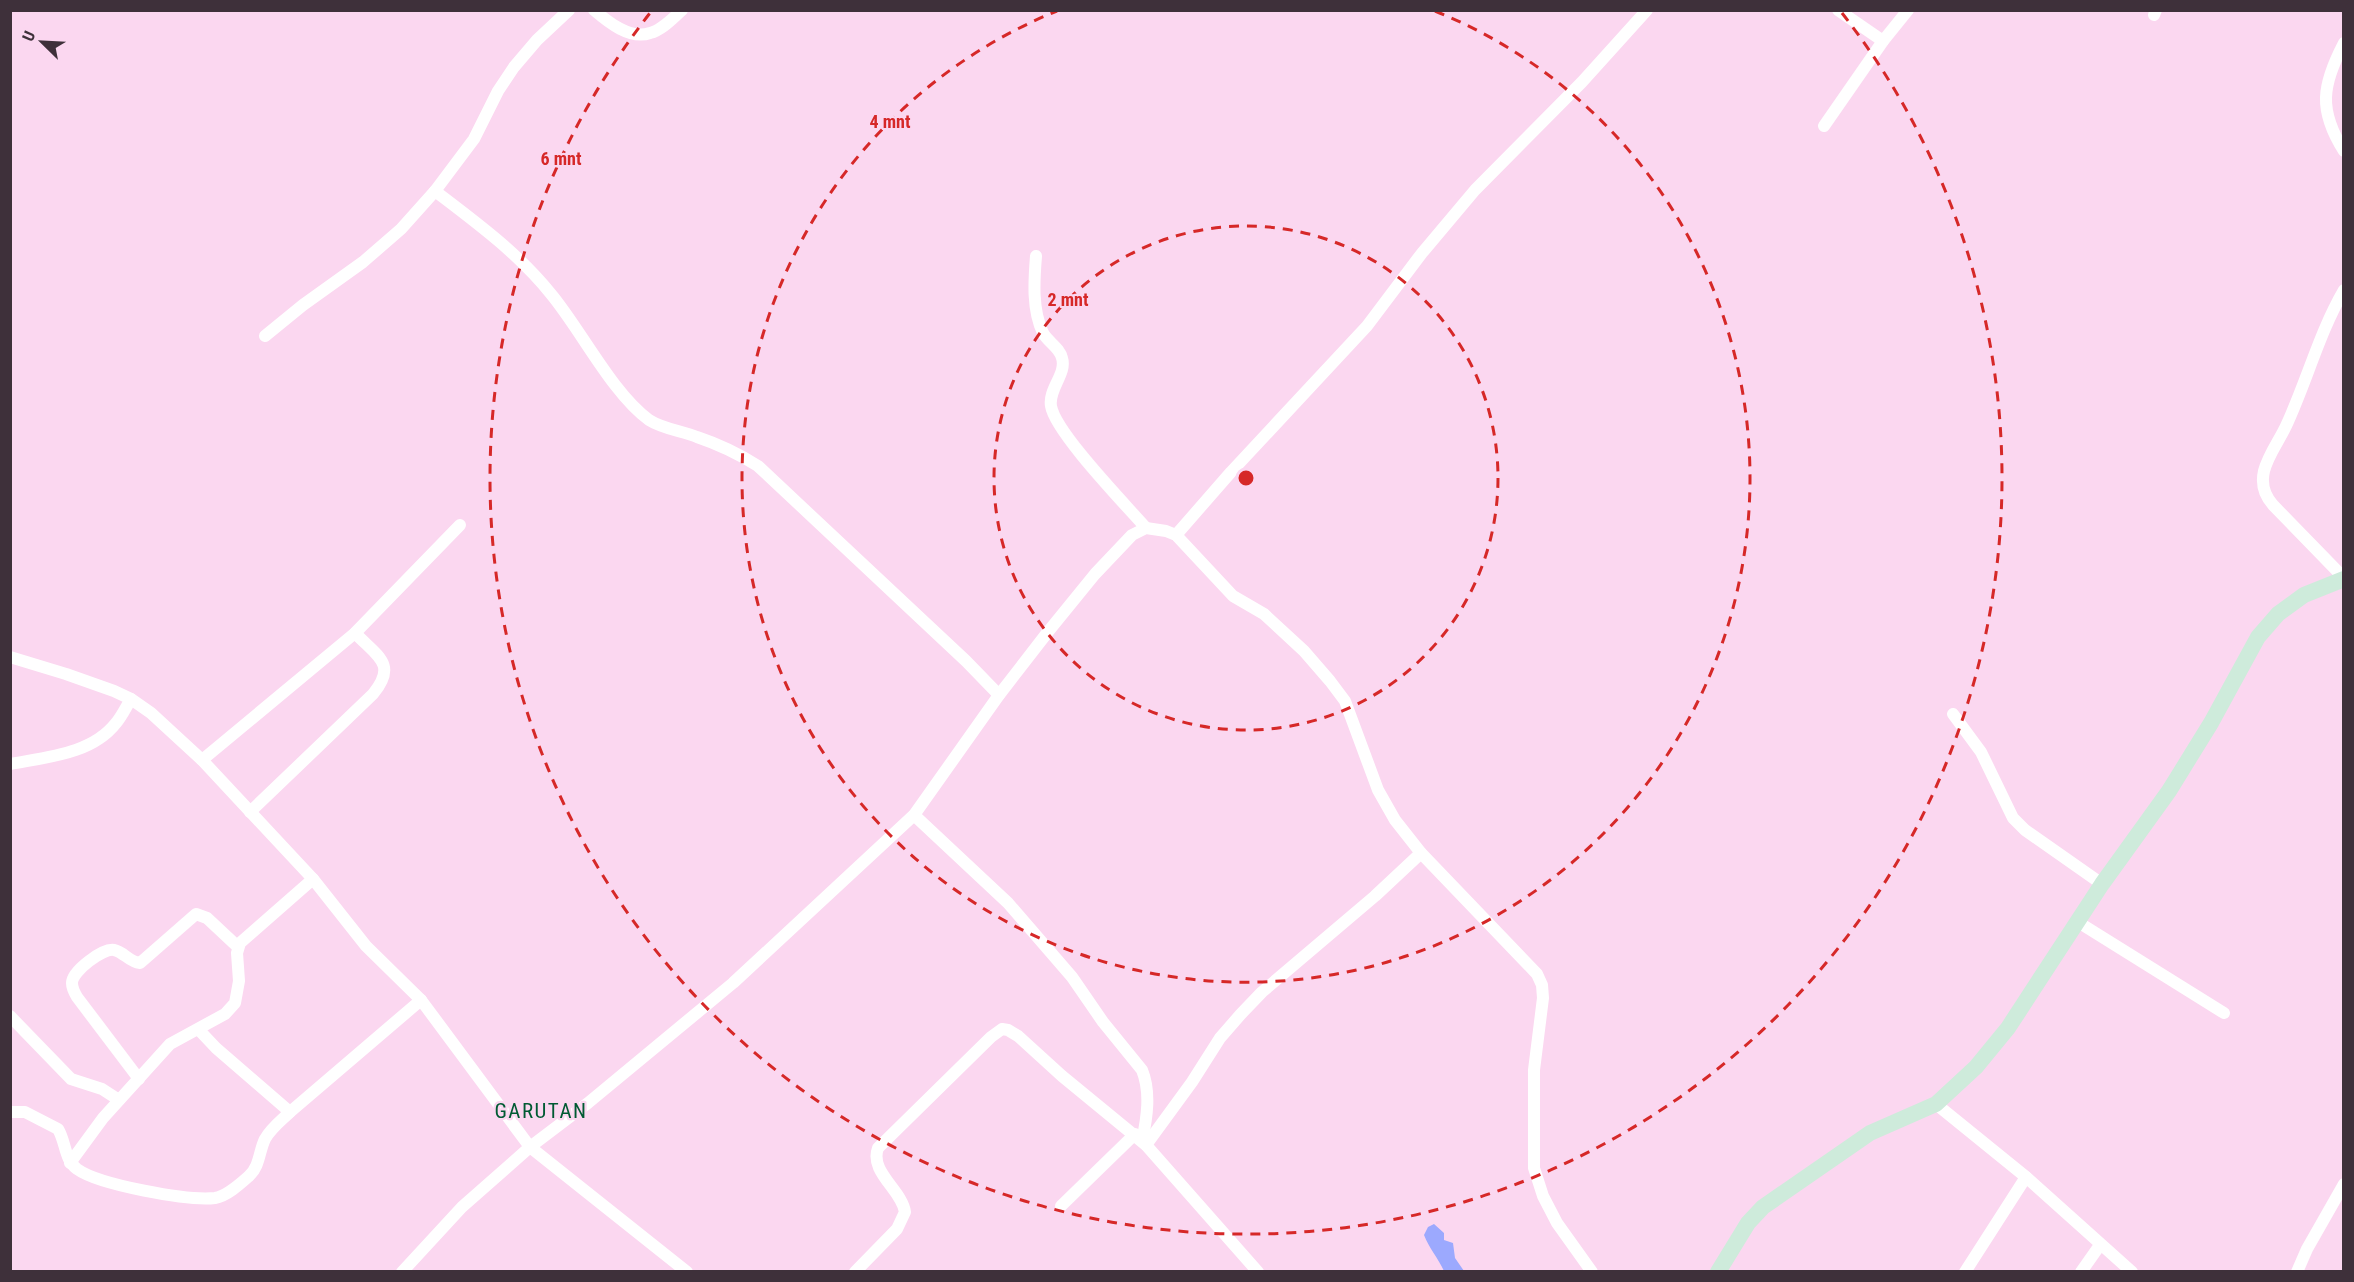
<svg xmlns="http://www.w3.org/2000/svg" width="2354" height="1282" viewBox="0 0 2354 1282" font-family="'Roboto Condensed',sans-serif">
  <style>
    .water { fill: #9ca9fe }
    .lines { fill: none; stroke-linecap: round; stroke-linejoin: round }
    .street { stroke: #fff; stroke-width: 12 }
    .secondary { stroke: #ceebdb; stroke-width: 16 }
    .ring { fill: none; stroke: #d62828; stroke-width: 3; stroke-dasharray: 10 8 }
    .labels { text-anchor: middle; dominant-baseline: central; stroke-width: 4.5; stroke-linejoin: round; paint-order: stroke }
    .quarter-label { font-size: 21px; letter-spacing: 1.5px; fill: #005a33; stroke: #fbd7f0 }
    .centre { fill: #d62828; stroke: #fbd7f0; stroke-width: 3 }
    .ring-label { font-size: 18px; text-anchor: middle; font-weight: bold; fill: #d62828; stroke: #fbd7f0; stroke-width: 4.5; stroke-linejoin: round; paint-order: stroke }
  </style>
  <rect width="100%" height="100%" fill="#fbd7f0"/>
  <!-- water -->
  <path class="water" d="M1434,1224L1444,1233V1240L1453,1243L1455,1258L1464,1271H1444C1438,1258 1429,1248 1424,1235L1428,1227Z"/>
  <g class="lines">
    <!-- street -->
    <g class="street">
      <path d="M594,10C608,22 630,40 650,33C662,30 673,18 682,10"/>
      <path d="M1838,10L1883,41L1908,10"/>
      <path d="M2154,15L2156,10"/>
      <path d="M2344,43C2322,85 2318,110 2344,151"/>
      <path d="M1824,126L1883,41"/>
      <path d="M435,191C477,223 518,253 551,294C581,330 612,393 649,420C663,429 682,431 697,437C718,444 739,454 758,466L966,661L999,695"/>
      <path d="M1036,256C1034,281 1032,310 1043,333C1048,342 1060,348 1062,358C1067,374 1048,389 1051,406C1055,432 1125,504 1146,528"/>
      <path d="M2344,290C2319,333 2307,381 2286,426C2279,441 2268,455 2264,471C2261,484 2264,495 2273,505L2344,578"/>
      <path d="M265,336L303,305L363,262L401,229L435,191L474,139L498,91L514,67L537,40L569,10"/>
      <path d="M1176,535L1231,472L1367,326L1422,253L1475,190L1582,82L1647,10"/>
      <path d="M10,657L66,674L114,691L131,699L151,713L202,760L313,879L366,946L421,1000L530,1147L588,1103L733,983L914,815L999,695L1047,633L1095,574L1132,535L1146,528L1166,531L1176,535L1233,596L1264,614L1304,651L1330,681L1345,701L1378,790L1395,820L1421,853L1537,974L1542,985L1543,998L1534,1070V1168L1543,1196L1557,1223L1592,1272"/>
      <path d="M1953,714L1981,752L2013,818L2025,830L2102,884"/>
      <path d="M202,760L355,633L460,525"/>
      <path d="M10,764C47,757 92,754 116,723C122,716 126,707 131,699"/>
      <path d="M250,812L373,694C398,664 377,656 355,633"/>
      <path d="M914,815L1008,903L1072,977L1103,1022L1142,1070C1151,1092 1147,1118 1142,1141"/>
      <path d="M2078,922L2224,1013"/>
      <path d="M10,1016L71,1079L102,1089L119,1100"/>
      <path d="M199,1030L216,1048L290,1112L421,1000"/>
      <path d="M139,1079L77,997C74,992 72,988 72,983C72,971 103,948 114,950C124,952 129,962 140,963L196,914L207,918L238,947"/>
      <path d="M1936,1104L2026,1177L2132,1272"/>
      <path d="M10,1112H25L58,1129C66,1142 64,1159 77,1169C99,1185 188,1201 215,1198C227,1196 240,1184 249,1176C260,1166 259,1151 265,1139C271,1128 282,1120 290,1112"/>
      <path d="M1146,1145L1192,1082L1220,1038L1240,1015L1262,992L1375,896L1421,853"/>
      <path d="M70,1163L103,1118L170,1044L225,1014L235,1003L239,981L237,953L240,943L313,879"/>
      <path d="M1061,1206L1135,1134"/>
      <path d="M402,1272L462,1207L530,1147L687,1272"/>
      <path d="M855,1272L897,1229L905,1212C902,1190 869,1172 878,1148L991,1037L1002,1029L1008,1030L1018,1036L1062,1076L1146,1145L1258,1272"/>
      <path d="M1965,1272L2026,1177"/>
      <path d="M2081,1272L2100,1245"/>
      <path d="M2297,1272L2307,1249L2344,1184"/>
    </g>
    <!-- secondary -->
    <path class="secondary" d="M1718,1272L1748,1223L1763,1207L1870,1133L1936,1104L1976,1067L2008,1028L2102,884L2169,791L2211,723L2258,637L2278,614L2304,595L2344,579"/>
  </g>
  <!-- distance rings -->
  <g class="ring">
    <circle cx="1246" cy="478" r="252"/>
    <path d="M1435 11A504 504 0 1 1 1057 11"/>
    <path d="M1842 13A756 756 0 1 1 650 13"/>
  </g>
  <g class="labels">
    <!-- quarter labels -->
    <g class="quarter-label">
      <text x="541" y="1111">GARUTAN</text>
    </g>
  </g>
  <circle cx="1246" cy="478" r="9" class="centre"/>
  <g class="ring-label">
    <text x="890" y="128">4 mnt</text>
    <text x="561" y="165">6 mnt</text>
    <text x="1068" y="306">2 mnt</text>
  </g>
  <!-- border -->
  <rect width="2354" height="1282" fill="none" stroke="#3e303a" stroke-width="24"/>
  <!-- north arrow -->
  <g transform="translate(42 42) rotate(294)" stroke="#fbd7f0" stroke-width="4.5" paint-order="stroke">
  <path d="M0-4.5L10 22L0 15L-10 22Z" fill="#3e303a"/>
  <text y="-9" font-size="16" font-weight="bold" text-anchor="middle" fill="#3e303a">U</text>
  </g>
</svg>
